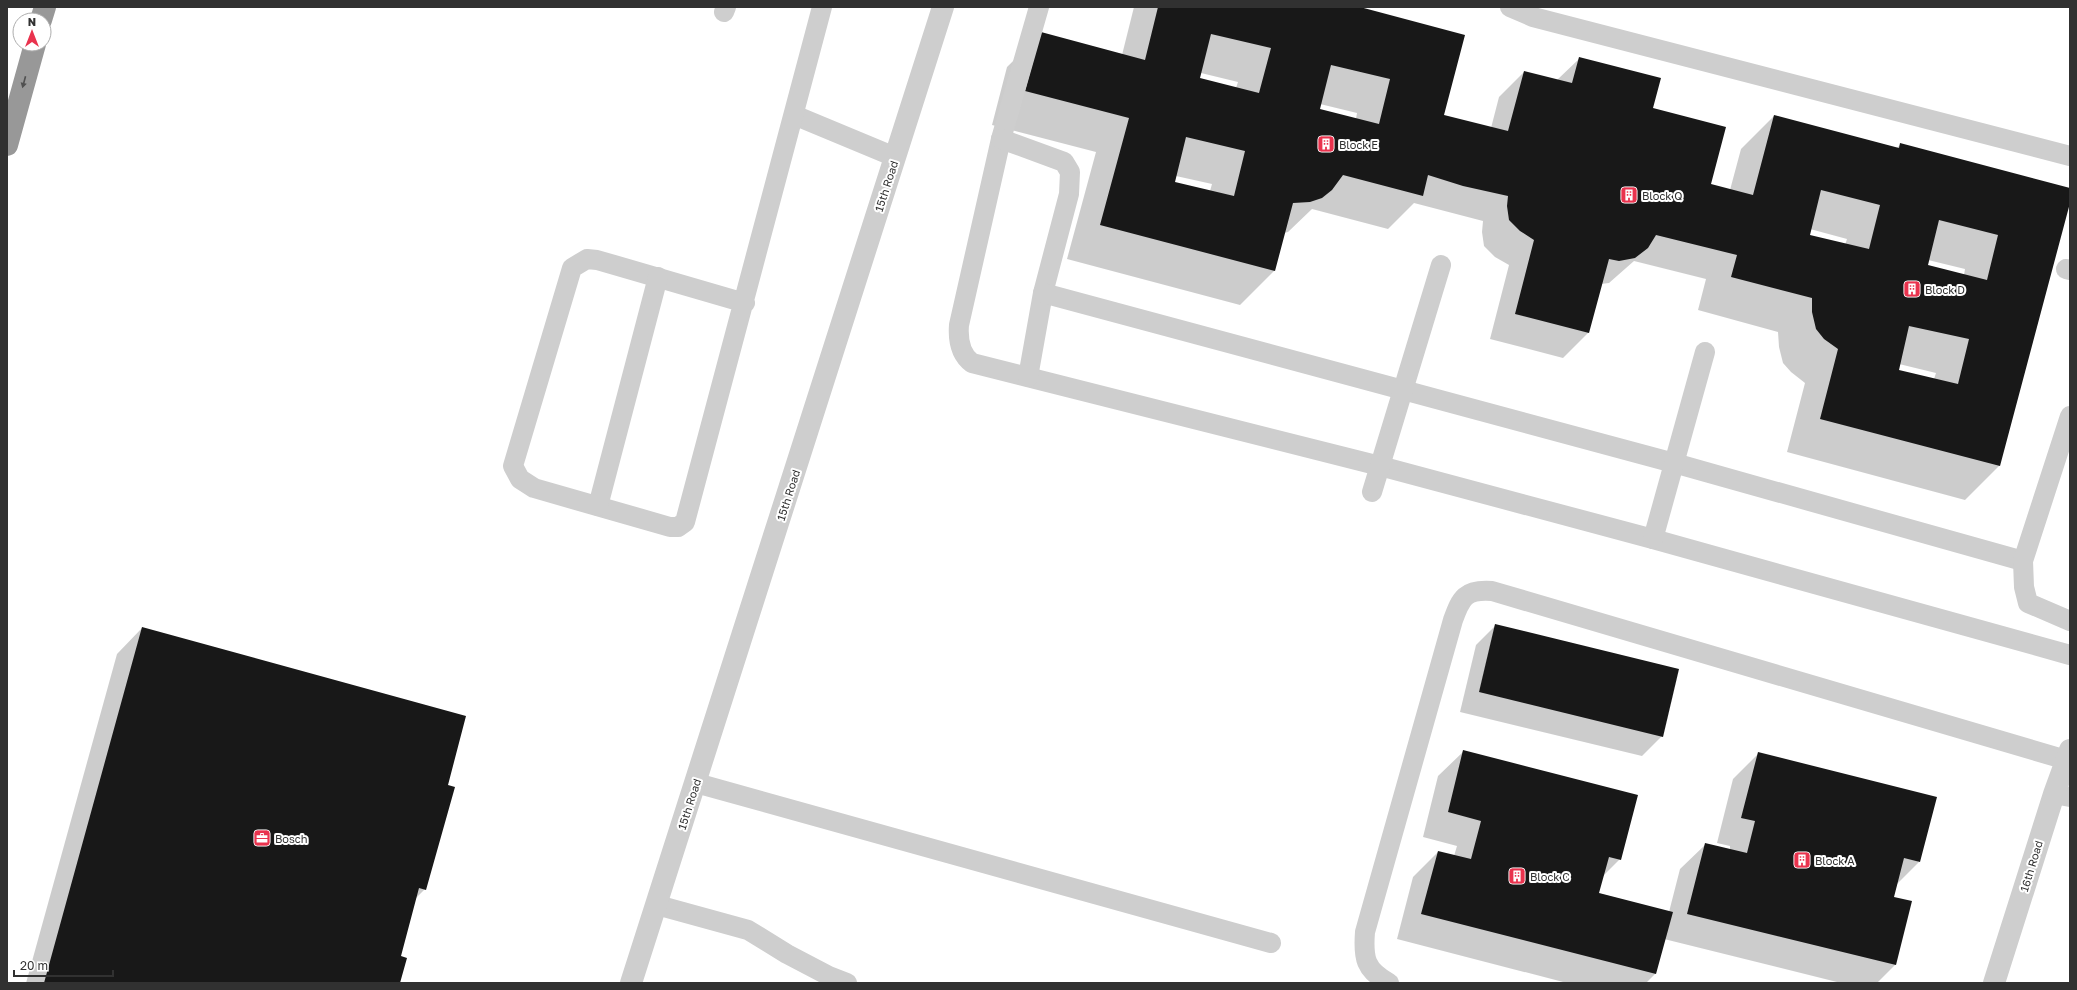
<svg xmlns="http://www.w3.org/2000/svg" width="2077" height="990" viewBox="0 0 2077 990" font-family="'Golos Text',sans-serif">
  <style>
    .shadow { fill: #0003; fill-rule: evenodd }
    .building { fill: #181818; fill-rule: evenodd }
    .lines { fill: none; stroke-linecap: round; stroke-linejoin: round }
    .lane { stroke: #cecece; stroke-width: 20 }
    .street { stroke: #cecece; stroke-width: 22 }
    .highway { stroke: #989898; stroke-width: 22 }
    .oneway { fill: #505050 }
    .labels { text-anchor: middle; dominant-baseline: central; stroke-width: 4; stroke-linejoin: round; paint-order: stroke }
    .poi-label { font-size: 11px; fill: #313131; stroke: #fff; text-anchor: start }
    .street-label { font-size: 11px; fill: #313131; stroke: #fff }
  </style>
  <rect width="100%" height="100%" fill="#fff"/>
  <!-- shadow -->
  <g class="shadow">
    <path d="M1134,7H1356L1443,115L1491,128L1499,97L1524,72L1557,80L1580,58L1651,109L1709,184L1730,190L1741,149L1774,116L1897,148L1901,144L2070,189V199L1999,466L1965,500L1787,452L1805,383L1791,372L1783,363L1779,347L1778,332L1698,310L1706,279L1634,261L1609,283L1601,284L1588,333L1563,358L1490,339L1509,265L1495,257L1484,246L1482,232L1483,221L1414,203L1388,229L1312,209L1288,232L1284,233L1274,271L1240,305L1067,259L1096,152L992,125L1007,67L1041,34L1122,55ZM1201,73L1238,82L1236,88L1199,79ZM1320,104L1357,113L1356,119L1319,110ZM1176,176L1212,184L1210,191L1174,183ZM1810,229L1847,239L1845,245L1808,235ZM1928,260L1965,269L1964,275L1927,266ZM1899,364L1936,373L1934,379L1898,371Z"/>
    <path d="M1496,625L1662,736L1642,756L1460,712L1476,645Z"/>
    <path d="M142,628L446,785L425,889L415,899L399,957V983H26L117,654Z"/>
    <path d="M1464,751L1620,859L1602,877L1598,893L1669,912L1680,869L1706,844L1730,850V846L1717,843L1733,779L1758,754L1919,862L1897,884L1893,897L1895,965L1877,983H1841L1664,939L1655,974L1646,983H1567L1397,939L1413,877L1438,852L1454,856L1457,846L1423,837L1438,776Z"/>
  </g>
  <!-- building -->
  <g class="building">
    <path d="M1158,7H1360L1465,35L1444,115L1508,131L1524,71L1572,83L1579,57L1661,78L1653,108L1726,127L1711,184L1753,195L1774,115L1899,148L1900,143L2070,188V203L2000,466L1820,419L1838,349L1824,339L1816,329L1812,312V298L1731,277L1737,255L1656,235L1648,248L1635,258L1619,261L1609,259L1589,333L1515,314L1534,240L1520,231L1509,220L1507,206L1508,196L1463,186L1428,175L1423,196L1343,175L1332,190L1322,198L1310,202L1293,203L1275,271L1100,225L1129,118L1025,91L1041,32L1145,60ZM1211,34L1271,48L1259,93L1200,78ZM1331,65L1390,79L1379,124L1320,109ZM1186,137L1245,151L1234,196L1175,182ZM1821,190L1880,205L1869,249L1810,235ZM1939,220L1998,235L1987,280L1928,265ZM1909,326L1969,339L1958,384L1899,370Z"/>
    <path d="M1495,624L1679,669L1663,737L1479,692Z"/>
    <path d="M142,627L466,716L448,785L455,787L426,890L419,888L401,956L407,958L400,983H44Z"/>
    <path d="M1463,750L1638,795L1621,860L1609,857L1599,893L1673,912L1656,974L1421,914L1438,851L1471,859L1481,821L1448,812Z"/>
    <path d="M1758,752L1937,797L1920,862L1904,858L1894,897L1912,901L1896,965L1687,914L1705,843L1747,853L1755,821L1741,818Z"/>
  </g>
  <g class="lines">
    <!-- lane -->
    <g class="lane">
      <path d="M1039,7L1001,139L959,325C958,338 960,354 972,363L1380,466L1653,539L2070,655"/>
      <path d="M1510,7L1533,17L2070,156"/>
      <path d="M724,12L726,7"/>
      <path d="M794,115L895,157"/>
      <path d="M1001,139L1064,162L1070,172L1069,194L1043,293L1028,377"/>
      <path d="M2066,269L2070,270"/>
      <path d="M1043,293L1674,463L2023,561"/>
      <path d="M745,303L597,260L587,259L572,268L513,466L520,479L534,488L670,527H678L685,522L822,7"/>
      <path d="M2070,416L2023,561L2024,587L2028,603L2070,621"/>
      <path d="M1372,492L1441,265"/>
      <path d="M598,506L658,277"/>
      <path d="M1653,539L1705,352"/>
      <path d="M696,783L1271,943"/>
      <path d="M2054,794L2070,797"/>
      <path d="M657,905L748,930L787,954L829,976L847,983"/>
      <path d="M1389,983C1365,970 1363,958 1365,932L1453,620C1461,598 1465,589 1492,591L2070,761"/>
    </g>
    <!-- street -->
    <g class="street">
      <path d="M631,983L943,7"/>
      <path d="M1994,983L2054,794L2070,750"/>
    </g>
    <!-- highway -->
    <g class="highway">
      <path d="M41,20L45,7"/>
      <path d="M7,145L35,44"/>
    </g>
  </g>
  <!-- one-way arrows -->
  <defs><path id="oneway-solid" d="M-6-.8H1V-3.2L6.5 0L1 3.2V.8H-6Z"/></defs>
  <use class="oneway" href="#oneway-solid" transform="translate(24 82) rotate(105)"/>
  <!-- icons -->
  <defs>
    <g id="building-square" transform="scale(0.9)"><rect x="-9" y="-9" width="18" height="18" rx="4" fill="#e9334e" stroke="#fff"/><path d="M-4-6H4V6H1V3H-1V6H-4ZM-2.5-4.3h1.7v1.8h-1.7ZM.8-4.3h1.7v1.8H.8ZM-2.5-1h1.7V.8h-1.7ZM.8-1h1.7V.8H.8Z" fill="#fff"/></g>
    <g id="office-square" transform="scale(0.9)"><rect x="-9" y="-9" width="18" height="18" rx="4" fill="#e9334e" stroke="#fff"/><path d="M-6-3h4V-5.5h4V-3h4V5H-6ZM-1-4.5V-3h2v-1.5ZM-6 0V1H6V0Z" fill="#fff"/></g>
  </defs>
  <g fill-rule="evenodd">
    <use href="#building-square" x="1326" y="144"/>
    <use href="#building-square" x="1629" y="195"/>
    <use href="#building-square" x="1912" y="289"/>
    <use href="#office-square" x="262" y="838"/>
    <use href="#building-square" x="1802" y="860"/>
    <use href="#building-square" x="1517" y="876"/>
  </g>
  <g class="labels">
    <!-- poi labels -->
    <g class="poi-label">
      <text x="1339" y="144">Block E</text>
      <text x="1642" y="195">Block Q</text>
      <text x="1925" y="289">Block D</text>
      <text x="275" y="838">Bosch</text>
      <text x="1815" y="860">Block A</text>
      <text x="1530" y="876">Block C</text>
    </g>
    <!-- street labels -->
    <g class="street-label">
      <text transform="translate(886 186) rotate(-72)">15th Road</text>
      <text transform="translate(788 495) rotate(-72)">15th Road</text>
      <text transform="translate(689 804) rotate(-72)">15th Road</text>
      <text transform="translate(2031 866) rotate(-73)">16th Road</text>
    </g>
  </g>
  <!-- border -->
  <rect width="2077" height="990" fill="none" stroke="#313131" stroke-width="16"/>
  <!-- north arrow -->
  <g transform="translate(32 32)"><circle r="19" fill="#ffffff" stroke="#adadad"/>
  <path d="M0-3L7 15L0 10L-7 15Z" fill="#e9334e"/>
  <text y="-6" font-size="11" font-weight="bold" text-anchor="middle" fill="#313131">N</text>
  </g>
  <!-- scale -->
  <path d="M14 970v6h99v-6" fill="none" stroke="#313131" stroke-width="2"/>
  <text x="20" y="970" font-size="12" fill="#313131" stroke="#ffffff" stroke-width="3" paint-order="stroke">20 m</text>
</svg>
